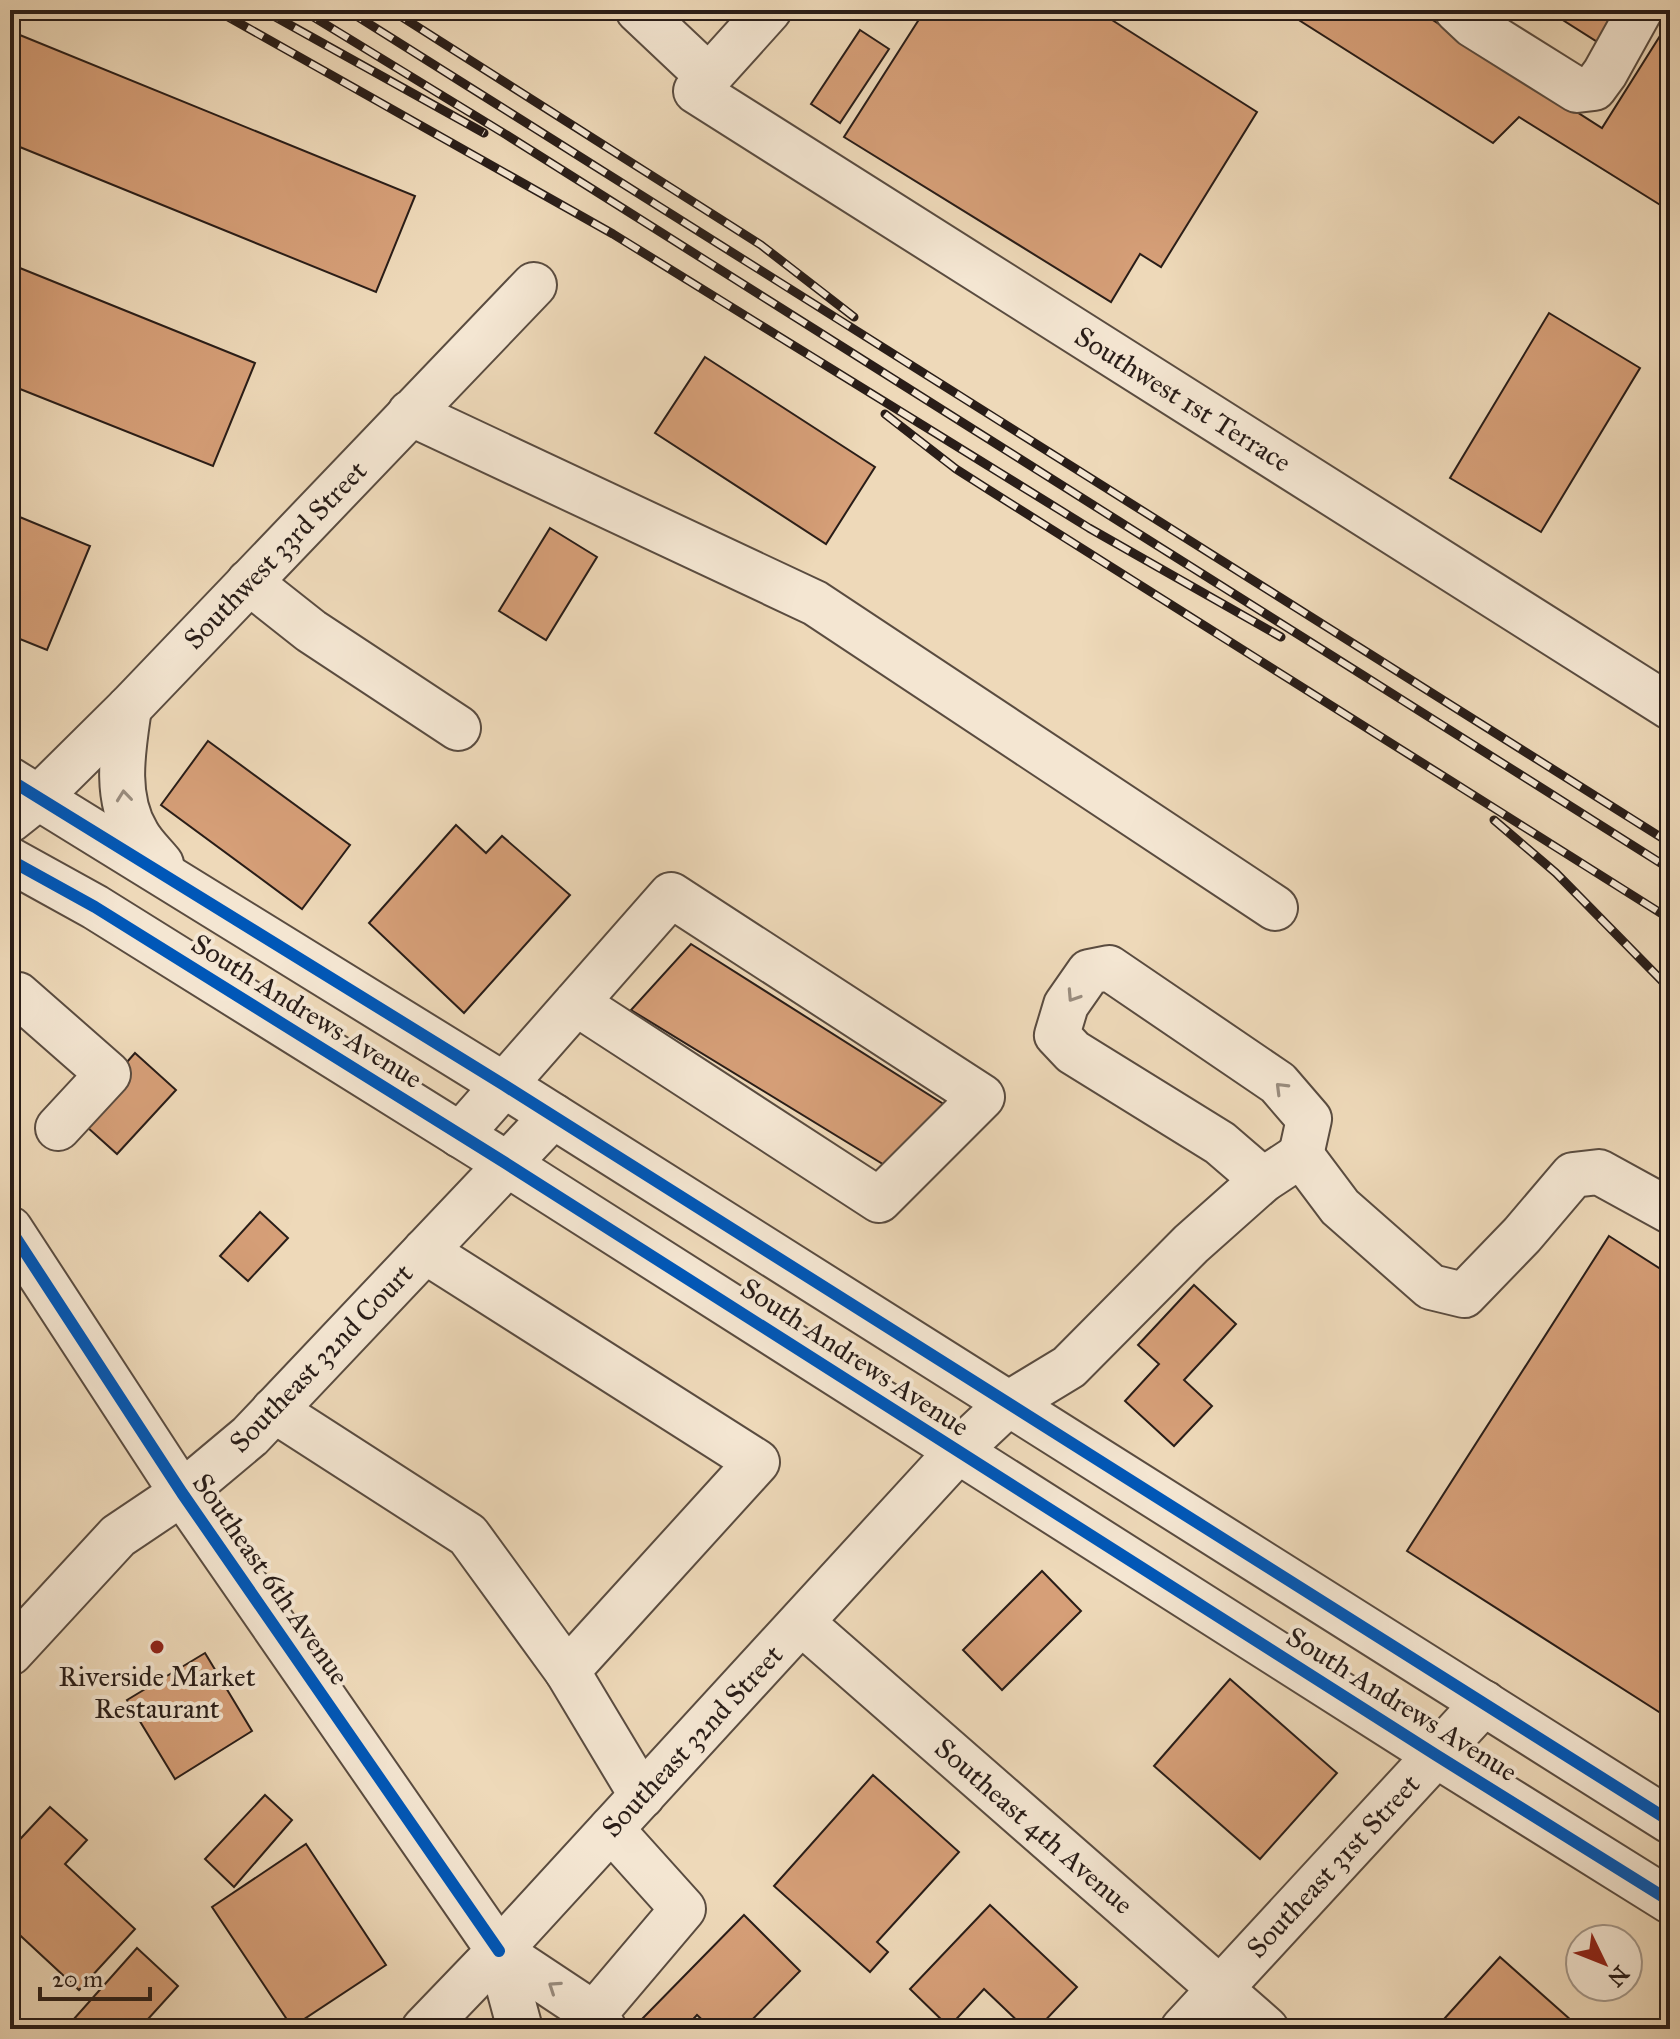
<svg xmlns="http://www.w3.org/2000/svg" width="1680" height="2039" viewBox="0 0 1680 2039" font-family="'IM FELL Great Primer',serif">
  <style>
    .building { fill: #d69f78; stroke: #291d18; stroke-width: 2 }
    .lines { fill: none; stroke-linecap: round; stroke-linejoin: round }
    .minor-casing { stroke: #5a4c40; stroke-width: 48 }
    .minor { stroke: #f4e6d2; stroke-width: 44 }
    .rail-casing { stroke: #291d18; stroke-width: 9 }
    .rail { stroke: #f4e6d2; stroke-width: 6; stroke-dasharray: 18; stroke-linecap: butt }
    .cycleway-casing { stroke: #f4e6d2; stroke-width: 17 }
    .cycleway { stroke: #0057b8; stroke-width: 12 }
    .oneway { stroke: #998c7e }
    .poi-dot { fill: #8f2418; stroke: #f4e6d2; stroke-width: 3 }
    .labels { text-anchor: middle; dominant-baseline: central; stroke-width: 8; stroke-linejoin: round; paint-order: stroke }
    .street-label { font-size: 28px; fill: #291d18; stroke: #f4e6d2 }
    .poi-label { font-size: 28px; fill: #291d18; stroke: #f4e6d2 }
  </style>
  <rect width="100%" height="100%" fill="#eed9b9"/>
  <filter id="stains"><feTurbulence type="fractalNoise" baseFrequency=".0025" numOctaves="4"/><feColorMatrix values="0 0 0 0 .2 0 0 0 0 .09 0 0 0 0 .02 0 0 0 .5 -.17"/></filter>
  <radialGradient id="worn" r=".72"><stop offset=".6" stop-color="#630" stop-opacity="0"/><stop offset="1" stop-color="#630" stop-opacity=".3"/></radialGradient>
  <!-- building -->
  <g class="building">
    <path d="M925,10H1096L1257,112L1161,267L1140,254L1111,302L844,137Z"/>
    <path d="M1283,10H1417L1602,128L1670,20V211L1519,117L1493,143Z"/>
    <path d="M1547,10H1631L1607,48Z"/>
    <path d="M860,30L889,49L840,123L811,104Z"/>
    <path d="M10,31L415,196L376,292L10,143Z"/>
    <path d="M10,264L255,363L213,466L10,385Z"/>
    <path d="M1549,313L1640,368L1541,532L1450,478Z"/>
    <path d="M705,357L875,467L826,544L655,433Z"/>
    <path d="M10,513L90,546L47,650L10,635Z"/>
    <path d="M550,528L597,557L546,640L499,611Z"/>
    <path d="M208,741L350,845L302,909L161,805Z"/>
    <path d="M456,825L486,853L502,836L570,895L464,1013L369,923Z"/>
    <path d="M691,944L945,1105L886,1166L631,1010Z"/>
    <path d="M135,1053L176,1090L117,1154L77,1118Z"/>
    <path d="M260,1212L288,1238L248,1281L220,1256Z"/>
    <path d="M1609,1236L1670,1275V1719L1407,1551Z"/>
    <path d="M1194,1285L1236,1324L1184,1380L1212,1406L1174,1446L1125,1401L1159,1364L1138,1345Z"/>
    <path d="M1042,1571L1081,1611L1002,1690L963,1650Z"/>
    <path d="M205,1653L252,1731L175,1779L127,1700Z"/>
    <path d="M1230,1679L1337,1773L1260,1859L1154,1766Z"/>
    <path d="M873,1775L959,1852L877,1942L888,1952L870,1972L774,1886Z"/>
    <path d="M265,1795L292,1820L234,1887L205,1859Z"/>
    <path d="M50,1807L87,1840L65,1864L135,1929L79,1990L10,1926V1850Z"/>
    <path d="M306,1844L386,1965L292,2027L212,1907Z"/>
    <path d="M990,1905L1077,1987L1037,2029H1026L984,1989L949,2027L910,1989Z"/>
    <path d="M744,1915L800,1971L743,2029H712L697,2015L684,2029H653L642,2019Z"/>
    <path d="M137,1948L178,1986L139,2029H65Z"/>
    <path d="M1500,1957L1581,2029H1435Z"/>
  </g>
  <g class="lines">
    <!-- minor casing -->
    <g class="minor-casing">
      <g id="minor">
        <path d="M638,10L709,77"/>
        <path d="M769,10L696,91L1670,707"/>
        <path d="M1457,10L1473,25L1577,90L1594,88L1605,73L1640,10"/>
        <path d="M410,413L815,603L1275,908"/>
        <path d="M249,582L311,631L458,728"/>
        <path d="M129,708C123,749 114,796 137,834C143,845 153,854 161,864"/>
        <path d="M10,780L504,1085L1670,1821"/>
        <path d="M10,820L39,797L129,708L534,285"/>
        <path d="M10,860L95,907L507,1164L1436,1755L1670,1901"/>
        <path d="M10,1000L18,995L108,1074L58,1128"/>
        <path d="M460,1135L671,895L982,1097L879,1200L576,1003"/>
        <path d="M1263,1180L1220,1143L1073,1052L1057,1035L1066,1005L1089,972L1109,968L1278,1083L1309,1119L1301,1155"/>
        <path d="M10,1229L182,1493L499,1951L520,2029"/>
        <path d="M425,1251L757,1462L567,1671"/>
        <path d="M274,1410L468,1535L567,1671L642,1796"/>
        <path d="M802,1623L1266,2029"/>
        <path d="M10,1653L118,1536L182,1493L250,1436L553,1116"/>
        <path d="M499,1951L594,2014L604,2029"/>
        <path d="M594,2014L683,1909L611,1829"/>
        <path d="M424,2029L499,1951L958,1451L1008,1404L1069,1367L1191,1244L1263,1180L1301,1155L1340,1207L1431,1287L1464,1295L1522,1235L1573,1175L1599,1172L1670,1211"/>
        <path d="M1183,2029L1484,1703"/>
      </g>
    </g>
    <!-- minor -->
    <use href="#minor" class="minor"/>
    <!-- rail casing -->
    <g class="rail-casing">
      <g id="rail">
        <path d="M216,10L613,234L1089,528L1281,637"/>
        <path d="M263,10L484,133"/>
        <path d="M302,10L505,134L1670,869"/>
        <path d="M347,10L1670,843"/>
        <path d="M391,10L761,245L854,317"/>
        <path d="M885,414L956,469L989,490L1670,919"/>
        <path d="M1494,820L1556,873L1670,989"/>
      </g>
    </g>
    <!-- rail -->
    <use href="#rail" class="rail"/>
    <!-- cycleway casing -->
    <g class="cycleway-casing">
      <g id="cycleway">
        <path d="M10,780L504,1085L1670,1821"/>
        <path d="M10,860L95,907L507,1164L1436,1755L1670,1901"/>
        <path d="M10,1229L182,1493L499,1951"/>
      </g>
    </g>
    <!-- cycleway -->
    <use href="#cycleway" class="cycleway"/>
  </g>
  <!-- one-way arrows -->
  <defs><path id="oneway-chevron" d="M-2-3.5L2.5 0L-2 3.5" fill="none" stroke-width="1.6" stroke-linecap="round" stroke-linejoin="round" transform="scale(2)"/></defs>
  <g class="oneway">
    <use href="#oneway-chevron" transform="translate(124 796) rotate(-96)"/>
    <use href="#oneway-chevron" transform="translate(1073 996) rotate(123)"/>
    <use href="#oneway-chevron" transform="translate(1281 1088) rotate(-135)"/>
    <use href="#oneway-chevron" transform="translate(554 1987) rotate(-146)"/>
  </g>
  <!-- markers -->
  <circle class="poi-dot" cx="157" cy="1647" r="8"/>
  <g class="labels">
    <!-- street labels -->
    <g class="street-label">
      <text transform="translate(1183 399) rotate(32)">Southwest 1st Terrace</text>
      <text transform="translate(275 555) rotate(-46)">Southwest 33rd Street</text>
      <text transform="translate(307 1011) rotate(32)">South Andrews Avenue</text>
      <text transform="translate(855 1357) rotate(33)">South Andrews Avenue</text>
      <text transform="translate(321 1358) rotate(-46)">Southeast 32nd Court</text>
      <text transform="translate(271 1579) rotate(55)">Southeast 6th Avenue</text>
      <text transform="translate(1402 1704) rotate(32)">South Andrews Avenue</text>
      <text transform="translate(692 1741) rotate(-47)">Southeast 32nd Street</text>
      <text transform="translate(1034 1826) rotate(41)">Southeast 4th Avenue</text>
      <text transform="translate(1333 1866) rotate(-47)">Southeast 31st Street</text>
    </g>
    <!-- poi labels -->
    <g class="poi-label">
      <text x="157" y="1676">Riverside Market<tspan x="157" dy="32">Restaurant</tspan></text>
    </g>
  </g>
  <!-- margin -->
  <rect width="1680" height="2039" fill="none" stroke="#eed9b9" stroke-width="40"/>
  <rect x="12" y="12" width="1656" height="2015" fill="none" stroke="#291d18" stroke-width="4"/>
  <rect x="20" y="20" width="1640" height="1999" fill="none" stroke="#291d18" stroke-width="2"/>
  <!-- north arrow -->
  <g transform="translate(1604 1963) rotate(133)"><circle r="38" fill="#f4e6d2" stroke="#a39688" stroke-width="2"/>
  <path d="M0-6L14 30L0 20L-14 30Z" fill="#8f2418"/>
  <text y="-12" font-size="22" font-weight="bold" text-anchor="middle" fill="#291d18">N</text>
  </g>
  <!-- scale -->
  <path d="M40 1987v12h110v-12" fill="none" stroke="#291d18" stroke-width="4"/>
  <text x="52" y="1987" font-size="24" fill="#291d18" stroke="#f4e6d2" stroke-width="6" paint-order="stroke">20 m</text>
  <rect width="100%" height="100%" filter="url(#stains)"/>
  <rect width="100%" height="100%" fill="url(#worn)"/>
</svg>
